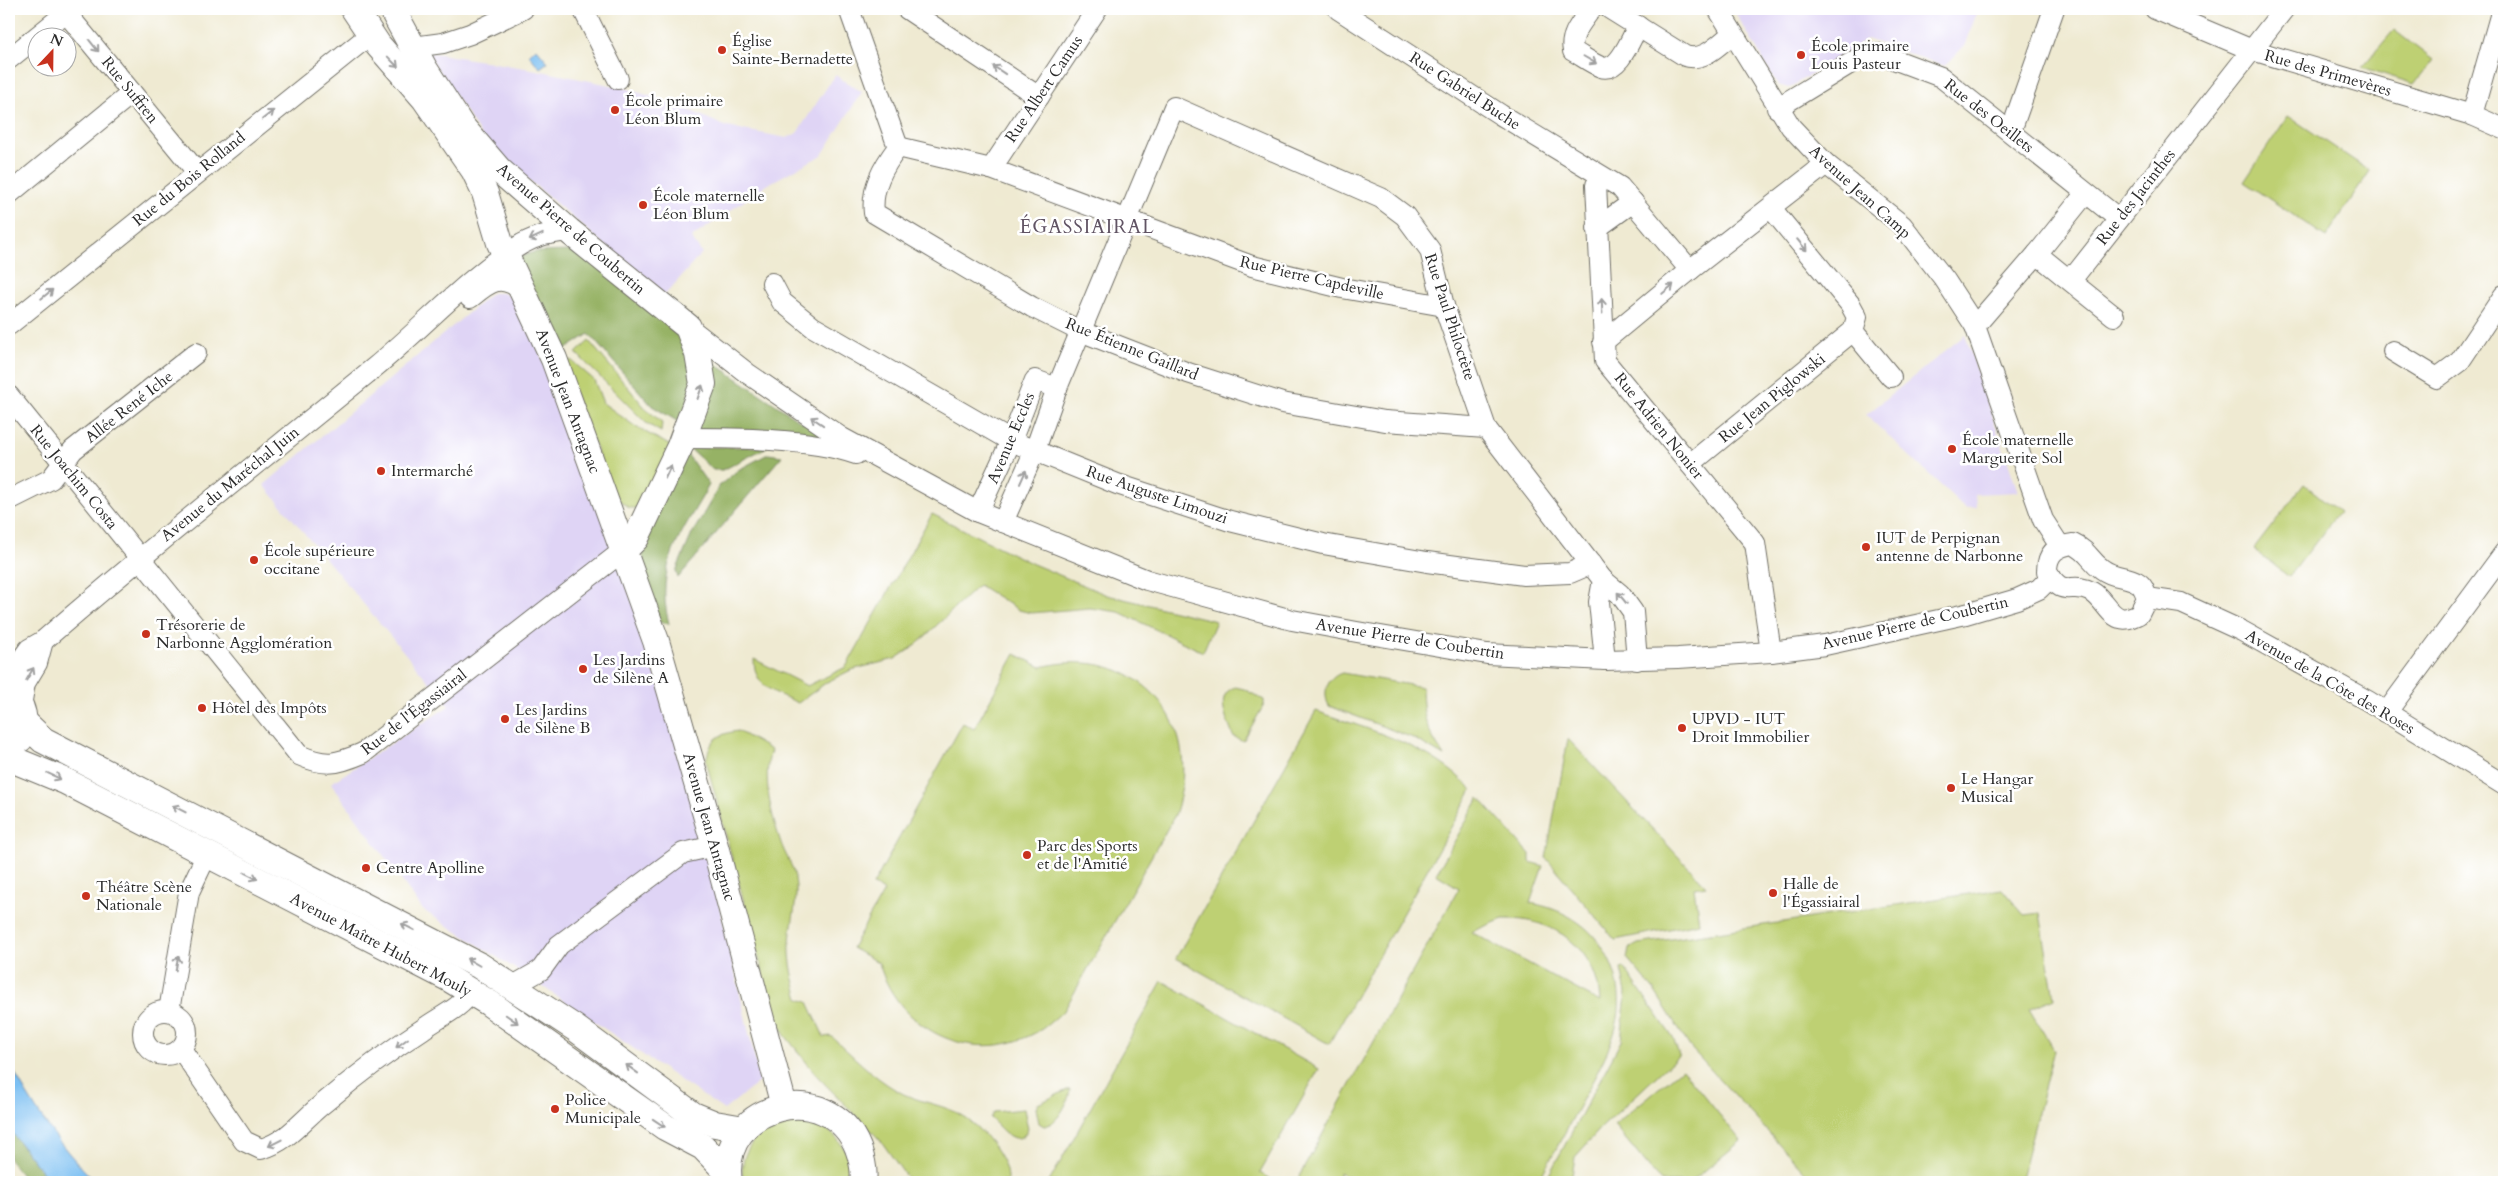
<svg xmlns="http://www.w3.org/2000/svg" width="2513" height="1191" viewBox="0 0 2513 1191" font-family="Cardo,serif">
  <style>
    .built { fill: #dfd4f5 }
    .green { fill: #bed073; stroke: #747e4f; fill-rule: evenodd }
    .forest { fill: #96b265; stroke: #606e48 }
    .water { fill: #7cbff2; stroke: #54758e }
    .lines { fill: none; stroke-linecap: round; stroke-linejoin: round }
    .minor-casing { stroke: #706e65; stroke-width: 22 }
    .major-casing { stroke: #706e65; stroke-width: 28 }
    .minor { stroke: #fff; stroke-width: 20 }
    .major { stroke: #fff; stroke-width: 26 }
    .oneway { stroke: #a0a0a0 }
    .poi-dot { fill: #c8321e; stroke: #fff; stroke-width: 2 }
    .labels { text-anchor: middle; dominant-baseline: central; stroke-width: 5; stroke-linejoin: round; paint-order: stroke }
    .poi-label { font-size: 16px; fill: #2b2b2b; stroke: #fff; text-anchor: start }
    .street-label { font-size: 16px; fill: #2b2b2b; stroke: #fff }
    .quarter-label { font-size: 19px; letter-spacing: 1px; fill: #615464; stroke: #fff }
  </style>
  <rect width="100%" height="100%" fill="#fff"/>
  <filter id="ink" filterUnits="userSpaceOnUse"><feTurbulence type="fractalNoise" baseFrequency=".02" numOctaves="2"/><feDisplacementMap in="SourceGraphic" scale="10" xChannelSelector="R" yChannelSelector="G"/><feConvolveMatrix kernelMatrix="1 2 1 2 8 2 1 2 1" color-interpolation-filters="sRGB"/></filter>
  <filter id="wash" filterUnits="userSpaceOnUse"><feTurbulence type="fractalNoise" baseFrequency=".0096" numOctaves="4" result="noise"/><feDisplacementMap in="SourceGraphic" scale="20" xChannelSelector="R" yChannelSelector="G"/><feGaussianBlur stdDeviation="1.12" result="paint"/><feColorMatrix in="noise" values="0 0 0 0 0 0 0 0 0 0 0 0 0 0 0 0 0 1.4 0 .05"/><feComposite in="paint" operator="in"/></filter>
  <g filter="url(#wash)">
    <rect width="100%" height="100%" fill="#efead2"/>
    <!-- built -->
    <g class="built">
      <path d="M1733,9H1978L1966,44L1945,66L1867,39L1789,88L1778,85Z"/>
      <path d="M427,52L531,69L625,88L680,106L727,127L787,138L797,133L835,75L862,92L822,155L770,183L691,238L702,253L664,296L486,143Z"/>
      <path d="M492,293H502L518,299L605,515L693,791L760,1081L724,1110L533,980L423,910L331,783L449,706L264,485Z"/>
      <path d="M1965,335L2018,492L1975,494L1976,507L1965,508L1866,415Z"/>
    </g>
    <!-- green -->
    <g class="green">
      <path d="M2394,30L2433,60L2414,84L2362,67Z"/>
      <path d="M2288,116L2370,171L2326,237L2244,182Z"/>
      <path d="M589,341L647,410L662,422L661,432L646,423L576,353Z"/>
      <path d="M571,360L594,380L603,403L636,427L673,447L641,508H629L615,497L562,362Z"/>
      <path d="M2304,484L2339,512L2289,577L2254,549Z"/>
      <path d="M932,514L1033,564L1107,595L1216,621L1203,652L1119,612L1090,608L1031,613L1019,610L979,585L916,645L895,659L851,670L827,682L798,703C775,692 754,688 754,659L807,686L846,667Z"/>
      <path d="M1015,654L1041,667C1137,643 1207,721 1175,815L1065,1009C1058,1016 1050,1023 1042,1029C978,1069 899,1033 879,963L852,948L884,891L873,885L963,723L974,729Z"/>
      <path d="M1342,673L1422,687C1423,720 1426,728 1444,756L1413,738L1329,706C1322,692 1327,678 1342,673Z"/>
      <path d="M1235,687L1244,689L1264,700V705L1243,741L1233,736C1228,721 1213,695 1235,687Z"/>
      <path d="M1316,711C1372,731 1431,745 1472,790L1329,1044L1176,958Z"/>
      <path d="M738,731L771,750C762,780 771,813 781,843C785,855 793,865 795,878C799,899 791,921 790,943C789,962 794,980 799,999L808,1002L824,1037L831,1036C852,1055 872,1076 896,1090C917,1103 946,1104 964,1117C983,1130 1009,1159 1007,1182H910L881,1141L818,1077L784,1034L771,1003L706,761C710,740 717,734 738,731Z"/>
      <path d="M1568,739L1706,886L1694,888L1699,923L1615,940L1546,858Z"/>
      <path d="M1479,798L1530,854V862L1543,866L1530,903C1559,908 1586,922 1602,947C1638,1005 1611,1046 1583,1099C1568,1127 1553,1154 1538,1182H1357L1339,1172V1182H1296L1459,888L1436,874ZM1503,919C1554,917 1598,949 1600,1002L1471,932Z"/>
      <path d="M2002,889L2024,915L2040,913L2054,998L2029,1009L2054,1050L2020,1182H1814L1690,1047L1654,990L1627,958L1629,949L1638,944Z"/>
      <path d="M1624,967L1673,1038L1679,1055L1602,1127L1575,1157L1571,1182H1545L1621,1041L1626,993L1621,969Z"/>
      <path d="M1162,981L1319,1069L1260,1173L1275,1182H1049Z"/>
      <path d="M1682,1069L1741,1141L1691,1182H1661L1614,1125Z"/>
      <path d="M1067,1090H1070C1069,1102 1057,1125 1044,1126L1039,1123L1036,1108L1038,1104Z"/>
      <path d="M1024,1109L1028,1129C1017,1151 1001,1128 990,1118L994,1112Z"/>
      <path d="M787,1120C793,1120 800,1119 807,1120C832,1126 858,1155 847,1182H743C738,1149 758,1131 787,1120Z"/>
    </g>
    <!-- forest -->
    <g class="forest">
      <path d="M571,251L588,255L684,334L696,365L682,424L652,406L589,334L563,351L515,259L534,252Z"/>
      <path d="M708,359L800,421L835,440L691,436Z"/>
      <path d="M688,447H767L723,470H713Z"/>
      <path d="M687,454L709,485C682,534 654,565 669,624L659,622C652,600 641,575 643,552C645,524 674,480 687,454Z"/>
      <path d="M768,454L782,456L678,578L676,571L692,534L720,485L738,470Z"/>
      <path d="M9,1129L50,1182H27L9,1159Z"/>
    </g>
    <!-- water -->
    <g class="water">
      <path d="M536,48L548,62L540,68L529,55Z"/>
      <path d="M9,1062C31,1105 60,1148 96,1182H50L9,1129Z"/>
    </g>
  </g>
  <g filter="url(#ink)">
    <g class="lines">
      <!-- minor casing -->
      <g class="minor-casing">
        <g id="minor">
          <path d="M63,9L197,172"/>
          <path d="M583,9L618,79"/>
          <path d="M849,9L898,147"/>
          <path d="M907,9L1039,97"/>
          <path d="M1338,9L1501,115L1620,187L1690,270"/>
          <path d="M1591,9C1583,21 1569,35 1573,51C1582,56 1591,63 1601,67C1619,73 1631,38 1638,26"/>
          <path d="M1610,9L1685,56C1704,62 1718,45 1732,34"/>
          <path d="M1718,9L1791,127L1826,164L1902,225L1945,280L1975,326L2043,520L2060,546"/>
          <path d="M2155,9L2252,50L2472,115L2504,129"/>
          <path d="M413,47L443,43L470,34L523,9"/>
          <path d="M9,59L71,9"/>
          <path d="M1777,108L1859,58L1870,54H1880L1941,77L2119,219"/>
          <path d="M2472,115L2502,9"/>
          <path d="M2011,131L2054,9"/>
          <path d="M898,147C883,167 871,188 874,213L1032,307L1080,331L1188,373L1282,403L1385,421L1486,428"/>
          <path d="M898,147L991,169L1252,266L1342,288L1444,306"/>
          <path d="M991,169L1097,9"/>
          <path d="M1596,185L1605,361L1755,543L1771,652"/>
          <path d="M9,194L132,93"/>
          <path d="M1597,228L1633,202"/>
          <path d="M2037,254L2085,194"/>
          <path d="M2064,276L2114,316"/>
          <path d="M772,283L782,302L813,327L959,411L1011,441L1117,484L1230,521L1323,544L1427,562L1524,575L1570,573L1591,564"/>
          <path d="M470,298C491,281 499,273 524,291"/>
          <path d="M9,325L371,34"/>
          <path d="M1975,326L2037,254L2064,276L2076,274L2284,9"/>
          <path d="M688,327L747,373L842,438L978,512L1147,580L1292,620L1357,632L1487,654L1605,660L1678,658L1771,652L1825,645L1966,614L2017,599L2039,589L2051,577"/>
          <path d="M1853,331L1891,377"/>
          <path d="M1603,342L1690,270L1826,164"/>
          <path d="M2393,351L2437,378L2460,361L2504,295"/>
          <path d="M1057,388L1174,107L1381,198L1405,216L1430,250L1444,306L1486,428L1603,580"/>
          <path d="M9,396L299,755C326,767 337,764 363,753L624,550"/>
          <path d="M683,438C733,438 809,438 856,454"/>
          <path d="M1690,464L1853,331L1857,317L1850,304L1771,208"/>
          <path d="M9,500L51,479L73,450L196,353"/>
          <path d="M978,512L1011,441L1035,380L1057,388L1035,450L1003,522"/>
          <path d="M2073,544C2090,552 2089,560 2102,569C2115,579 2126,575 2137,582C2143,585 2145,592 2147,598L2139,614C2132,617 2127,620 2120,618C2108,614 2103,598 2092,592C2070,580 2064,601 2047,571C2047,553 2057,546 2073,544Z"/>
          <path d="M2147,598L2181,603L2242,631L2368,701L2504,785"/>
          <path d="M1605,660L1599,602L1603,580L1620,594L1633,612L1637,660"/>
          <path d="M9,677L29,649L43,641C151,547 264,458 375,367C424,327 468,276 522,244C538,235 551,233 569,231"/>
          <path d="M21,706L25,683L37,663L43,641"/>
          <path d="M2386,713L2504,553"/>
          <path d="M513,986L541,970L559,945L683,853L715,846"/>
          <path d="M169,1011L189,892L207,854"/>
          <circle cx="165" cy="1033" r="22"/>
          <path d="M181,1049L244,1141L261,1149C289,1141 303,1119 325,1102C356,1076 389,1051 423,1029C439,1017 460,1009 471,992"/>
        </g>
      </g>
      <!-- major casing -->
      <g class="major-casing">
        <g id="major">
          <path d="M354,9L378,45L425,99L474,170L485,193L500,243L554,359L656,641L715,846L784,1106"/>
          <path d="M392,9L424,68L462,127L499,170L569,231L688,327L698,354L703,384L680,446L636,538L624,550"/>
          <path d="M9,693C24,703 27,723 20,739"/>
          <path d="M24,722L43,740L480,966L575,1028L693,1115L715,1124L744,1129"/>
          <path d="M9,758L65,781L448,978L489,1003L665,1127L703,1147L728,1173"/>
          <path d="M729,1182C717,1104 829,1075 858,1148C862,1159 865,1171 863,1182"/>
        </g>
      </g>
      <!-- minor -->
      <use href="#minor" class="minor"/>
      <!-- major -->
      <use href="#major" class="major"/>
    </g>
    <!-- one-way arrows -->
    <defs><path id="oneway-shaft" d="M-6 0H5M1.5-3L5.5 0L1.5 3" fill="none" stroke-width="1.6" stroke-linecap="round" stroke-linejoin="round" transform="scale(1.25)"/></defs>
    <g class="oneway">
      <use href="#oneway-shaft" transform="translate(94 46) rotate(51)"/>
      <use href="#oneway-shaft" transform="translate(1590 60) rotate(30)"/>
      <use href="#oneway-shaft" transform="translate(393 62) rotate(46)"/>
      <use href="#oneway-shaft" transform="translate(999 70) rotate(-146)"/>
      <use href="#oneway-shaft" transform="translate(268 115) rotate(-38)"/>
      <use href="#oneway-shaft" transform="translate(536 237) rotate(155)"/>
      <use href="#oneway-shaft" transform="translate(1802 245) rotate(50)"/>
      <use href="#oneway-shaft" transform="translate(1668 289) rotate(-40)"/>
      <use href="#oneway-shaft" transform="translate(47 294) rotate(-39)"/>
      <use href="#oneway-shaft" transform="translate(1602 306) rotate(-93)"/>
      <use href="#oneway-shaft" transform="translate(700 392) rotate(-70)"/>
      <use href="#oneway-shaft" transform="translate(817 421) rotate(-146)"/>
      <use href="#oneway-shaft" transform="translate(668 472) rotate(-65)"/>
      <use href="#oneway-shaft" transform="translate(1023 477) rotate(-66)"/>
      <use href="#oneway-shaft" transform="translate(1622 598) rotate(-130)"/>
      <use href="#oneway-shaft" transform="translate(30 674) rotate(-60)"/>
      <use href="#oneway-shaft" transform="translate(54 776) rotate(25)"/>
      <use href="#oneway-shaft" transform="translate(179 809) rotate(-153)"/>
      <use href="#oneway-shaft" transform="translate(251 876) rotate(27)"/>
      <use href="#oneway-shaft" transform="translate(408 927) rotate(-153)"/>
      <use href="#oneway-shaft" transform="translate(473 962) rotate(-150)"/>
      <use href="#oneway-shaft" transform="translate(177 963) rotate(-80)"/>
      <use href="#oneway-shaft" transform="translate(512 1019) rotate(35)"/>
      <use href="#oneway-shaft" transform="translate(402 1043) rotate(143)"/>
      <use href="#oneway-shaft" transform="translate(632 1069) rotate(-144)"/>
      <use href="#oneway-shaft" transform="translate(659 1123) rotate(34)"/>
      <use href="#oneway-shaft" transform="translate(275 1143) rotate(153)"/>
    </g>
  </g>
  <!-- markers -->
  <g class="poi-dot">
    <circle cx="722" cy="50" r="5"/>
    <circle cx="1801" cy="55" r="5"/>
    <circle cx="615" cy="110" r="5"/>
    <circle cx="643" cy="205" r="5"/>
    <circle cx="1952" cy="449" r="5"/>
    <circle cx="381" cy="471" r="5"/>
    <circle cx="1866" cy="547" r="5"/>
    <circle cx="254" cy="560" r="5"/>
    <circle cx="146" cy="634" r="5"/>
    <circle cx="583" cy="669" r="5"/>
    <circle cx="202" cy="708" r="5"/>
    <circle cx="505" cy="719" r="5"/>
    <circle cx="1682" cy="728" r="5"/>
    <circle cx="1951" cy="788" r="5"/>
    <circle cx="1027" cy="855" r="5"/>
    <circle cx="366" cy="868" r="5"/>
    <circle cx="1773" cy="893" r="5"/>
    <circle cx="86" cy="896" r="5"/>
    <circle cx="555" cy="1109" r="5"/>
  </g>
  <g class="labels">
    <!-- poi labels -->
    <g class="poi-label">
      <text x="732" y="41">Église<tspan x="732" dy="18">Sainte-Bernadette</tspan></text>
      <text x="1811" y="46">École primaire<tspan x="1811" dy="18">Louis Pasteur</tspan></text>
      <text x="625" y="101">École primaire<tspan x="625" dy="18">Léon Blum</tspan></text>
      <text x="653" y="196">École maternelle<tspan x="653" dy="18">Léon Blum</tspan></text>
      <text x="1962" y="440">École maternelle<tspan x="1962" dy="18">Marguerite Sol</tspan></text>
      <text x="391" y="471">Intermarché</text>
      <text x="1876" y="538">IUT de Perpignan<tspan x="1876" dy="18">antenne de Narbonne</tspan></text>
      <text x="264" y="551">École supérieure<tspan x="264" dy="18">occitane</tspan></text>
      <text x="156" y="625">Trésorerie de<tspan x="156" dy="18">Narbonne Agglomération</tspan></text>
      <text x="593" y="660">Les Jardins<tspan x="593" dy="18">de Silène A</tspan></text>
      <text x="212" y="708">Hôtel des Impôts</text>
      <text x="515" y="710">Les Jardins<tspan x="515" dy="18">de Silène B</tspan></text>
      <text x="1692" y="719">UPVD - IUT<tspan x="1692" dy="18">Droit Immobilier</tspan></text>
      <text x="1961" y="779">Le Hangar<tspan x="1961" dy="18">Musical</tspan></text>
      <text x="1037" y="846">Parc des Sports<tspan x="1037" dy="18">et de l'Amitié</tspan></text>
      <text x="376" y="868">Centre Apolline</text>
      <text x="1783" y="884">Halle de<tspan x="1783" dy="18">l'Égassiairal</tspan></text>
      <text x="96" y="887">Théâtre Scène<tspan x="96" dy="18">Nationale</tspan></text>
      <text x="565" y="1100">Police<tspan x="565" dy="18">Municipale</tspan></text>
    </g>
    <!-- street labels -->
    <g class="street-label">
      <text transform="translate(2328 73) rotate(16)">Rue des Primevères</text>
      <text transform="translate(1044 89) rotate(-56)">Rue Albert Camus</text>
      <text transform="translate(130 90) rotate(51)">Rue Suffren</text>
      <text transform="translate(1465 91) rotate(33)">Rue Gabriel Buche</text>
      <text transform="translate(1989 116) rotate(38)">Rue des Oeillets</text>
      <text transform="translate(189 179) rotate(-39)">Rue du Bois Rolland</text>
      <text transform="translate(1860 192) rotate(42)">Avenue Jean Camp</text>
      <text transform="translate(2136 197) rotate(-52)">Rue des Jacinthes</text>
      <text transform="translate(571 229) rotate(41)">Avenue Pierre de Coubertin</text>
      <text transform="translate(1312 278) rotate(13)">Rue Pierre Capdeville</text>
      <text transform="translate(1450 317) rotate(72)">Rue Paul Philoctète</text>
      <text transform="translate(1132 349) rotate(22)">Rue Étienne Gaillard</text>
      <text transform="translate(1772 398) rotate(-39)">Rue Jean Piglowski</text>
      <text transform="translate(568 401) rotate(69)">Avenue Jean Antagnac</text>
      <text transform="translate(129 407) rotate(-38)">Allée René Iche</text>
      <text transform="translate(1659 426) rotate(51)">Rue Adrien Nonier</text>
      <text transform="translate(1011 438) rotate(-67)">Avenue Eccles</text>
      <text transform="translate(74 477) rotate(51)">Rue Joachim Costa</text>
      <text transform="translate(230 484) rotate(-39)">Avenue du Maréchal Juin</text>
      <text transform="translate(1157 495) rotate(19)">Rue Auguste Limouzi</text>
      <text transform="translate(1915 623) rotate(-13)">Avenue Pierre de Coubertin</text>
      <text transform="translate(1410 639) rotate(9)">Avenue Pierre de Coubertin</text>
      <text transform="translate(2330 682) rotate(30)">Avenue de la Côte des Roses</text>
      <text transform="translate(414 712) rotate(-38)">Rue de l'Égassiairal</text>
      <text transform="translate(709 827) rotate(74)">Avenue Jean Antagnac</text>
      <text transform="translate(381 945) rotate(28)">Avenue Maître Hubert Mouly</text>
    </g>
    <!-- quarter labels -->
    <g class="quarter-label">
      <text x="1087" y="227">ÉGASSIAIRAL</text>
    </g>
  </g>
  <!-- margin -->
  <rect width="2513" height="1191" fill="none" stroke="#fff" stroke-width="30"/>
  <!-- north arrow -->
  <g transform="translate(52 52) rotate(22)"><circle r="24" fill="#ffffff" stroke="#aaaaaa"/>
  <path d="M0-4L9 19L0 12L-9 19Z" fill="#c8321e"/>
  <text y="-8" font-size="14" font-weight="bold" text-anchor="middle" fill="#2b2b2b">N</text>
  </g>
</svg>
